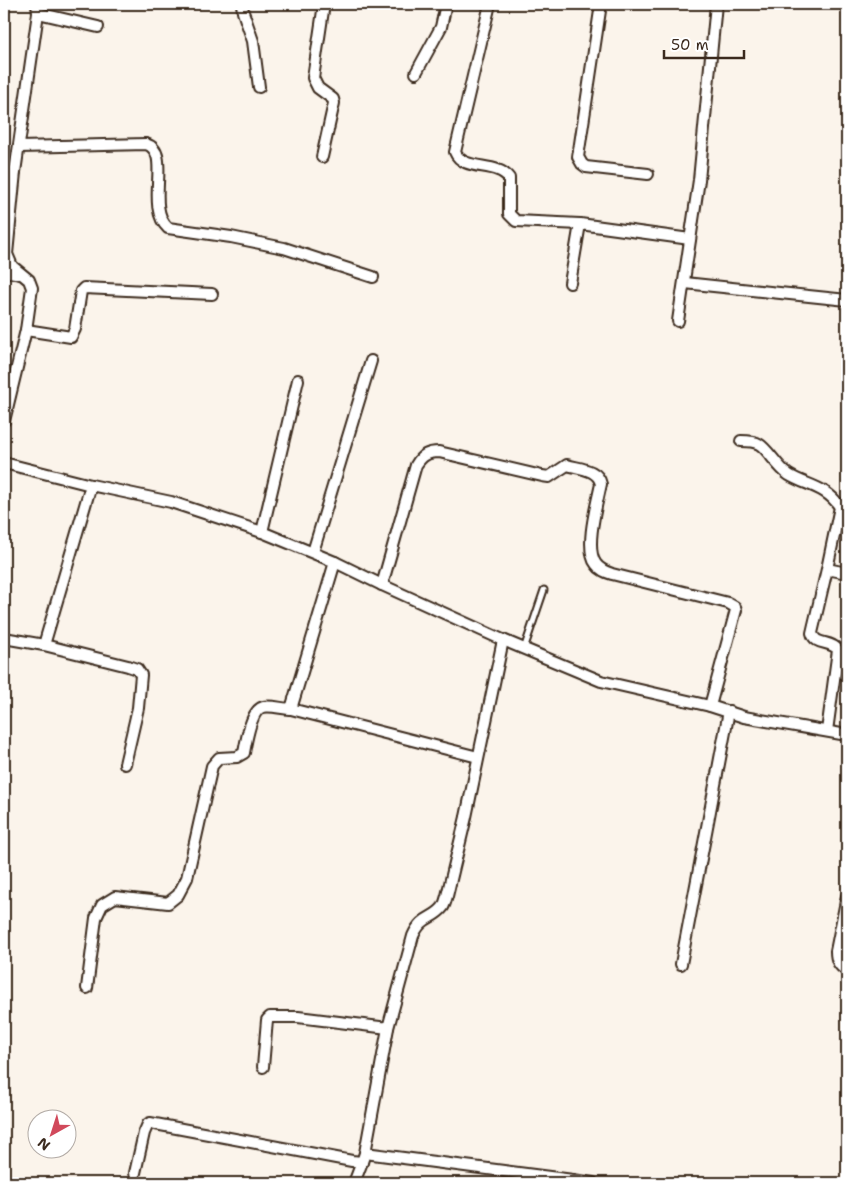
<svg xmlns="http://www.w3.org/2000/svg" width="851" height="1187" viewBox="0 0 851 1187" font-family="'Shantell Sans',sans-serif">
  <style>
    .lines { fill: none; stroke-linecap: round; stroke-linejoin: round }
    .service-casing { stroke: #3b2a1e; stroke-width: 9 }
    .minor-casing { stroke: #3b2a1e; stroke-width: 14 }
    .service { stroke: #fff; stroke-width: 5 }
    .minor { stroke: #fff; stroke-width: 10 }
  </style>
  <rect width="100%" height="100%" fill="#fbf4eb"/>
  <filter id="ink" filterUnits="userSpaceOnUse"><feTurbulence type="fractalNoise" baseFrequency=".02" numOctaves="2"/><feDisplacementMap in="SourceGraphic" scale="10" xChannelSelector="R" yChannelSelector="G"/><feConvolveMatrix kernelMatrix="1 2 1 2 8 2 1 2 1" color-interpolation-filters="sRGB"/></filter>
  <g filter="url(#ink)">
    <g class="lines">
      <!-- service casing -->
      <g class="service-casing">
        <path id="service" d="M524,649L544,590"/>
      </g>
      <!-- minor casing -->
      <g class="minor-casing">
        <g id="minor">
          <path d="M242,4L243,12L253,41L259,87"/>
          <path d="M490,4L455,152C463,172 497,161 509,178V214L516,221L580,224L690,239"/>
          <path d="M601,4L578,157L582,164L586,167L648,174"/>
          <path d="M38,13L98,27"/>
          <path d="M416,73L441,27L446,4"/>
          <path d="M19,147L146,144C173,152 144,206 168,228L231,237L284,248L373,277"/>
          <path d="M322,157L334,103L333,99L318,88L313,78L324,4"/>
          <path d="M4,171L15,172"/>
          <path d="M4,271L21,274"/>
          <path d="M570,283L580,224"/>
          <path d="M685,283L847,300"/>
          <path d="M678,321L699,180L716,4"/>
          <path d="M26,330L71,337L75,329L81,291L84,288L212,294"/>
          <path d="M4,421L26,330L32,288L29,280L12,266L7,254L15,172L38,13L37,4"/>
          <path d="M741,441C747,441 754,441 759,444C768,449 777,467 789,475C807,486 826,486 840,507L827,569L847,573"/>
          <path d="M4,463L91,485L171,502L262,532L335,562L382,585L503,640L601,681L710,706L744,717L847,735"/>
          <path d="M262,532L298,380"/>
          <path d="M313,552L371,361"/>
          <path d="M382,585L416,465C422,455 428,452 439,452L542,476L549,477L567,465C580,469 598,469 601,484C597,503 584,549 596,564C600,570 606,572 612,574L728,603L735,607L736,610L710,706"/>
          <path d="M4,638L44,645L91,485"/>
          <path d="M503,640L466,817L447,896C446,899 445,904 443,907C433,920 422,915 413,936L388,1028L365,1153L573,1180L572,1183"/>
          <path d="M44,645L128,666L137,669L141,675L138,708L125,764"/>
          <path d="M291,709L478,757"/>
          <path d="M827,731L838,650C831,640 815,646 812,633L827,569"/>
          <path d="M847,896L836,951C836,961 839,966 847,971"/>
          <path d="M681,964L729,711"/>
          <path d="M87,988L96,918L102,905L115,897L168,903L178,895L187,878L212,766L219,758L237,757L244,753C246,742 251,710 263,707C271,705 283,709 291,709L335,562"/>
          <path d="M263,1067L267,1020L270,1017H298L388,1028"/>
          <path d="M135,1173L144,1133L148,1124L150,1123L352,1161L362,1162L365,1153"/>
          <path d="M573,1180L593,1183"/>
          <path d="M354,1183L362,1162"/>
        </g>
      </g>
      <!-- service -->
      <use href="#service" class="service"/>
      <!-- minor -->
      <use href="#minor" class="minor"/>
    </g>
  </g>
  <!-- margin -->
  <rect width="851" height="1187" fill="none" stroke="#fff" stroke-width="20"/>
  <rect x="10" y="10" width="831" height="1167" fill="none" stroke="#3b2a1e" stroke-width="2" filter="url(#ink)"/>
  <!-- north arrow -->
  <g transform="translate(52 1134) rotate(219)"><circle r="24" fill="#ffffff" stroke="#b1aaa5"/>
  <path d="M0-4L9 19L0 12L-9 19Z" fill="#d1495b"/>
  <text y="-8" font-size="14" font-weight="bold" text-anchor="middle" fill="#3b2a1e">N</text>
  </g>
  <!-- scale -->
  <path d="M664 50v8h80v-8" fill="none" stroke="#3b2a1e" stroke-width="2.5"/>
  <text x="671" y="50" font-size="15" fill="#3b2a1e" stroke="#ffffff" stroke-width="4" paint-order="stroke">50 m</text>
</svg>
